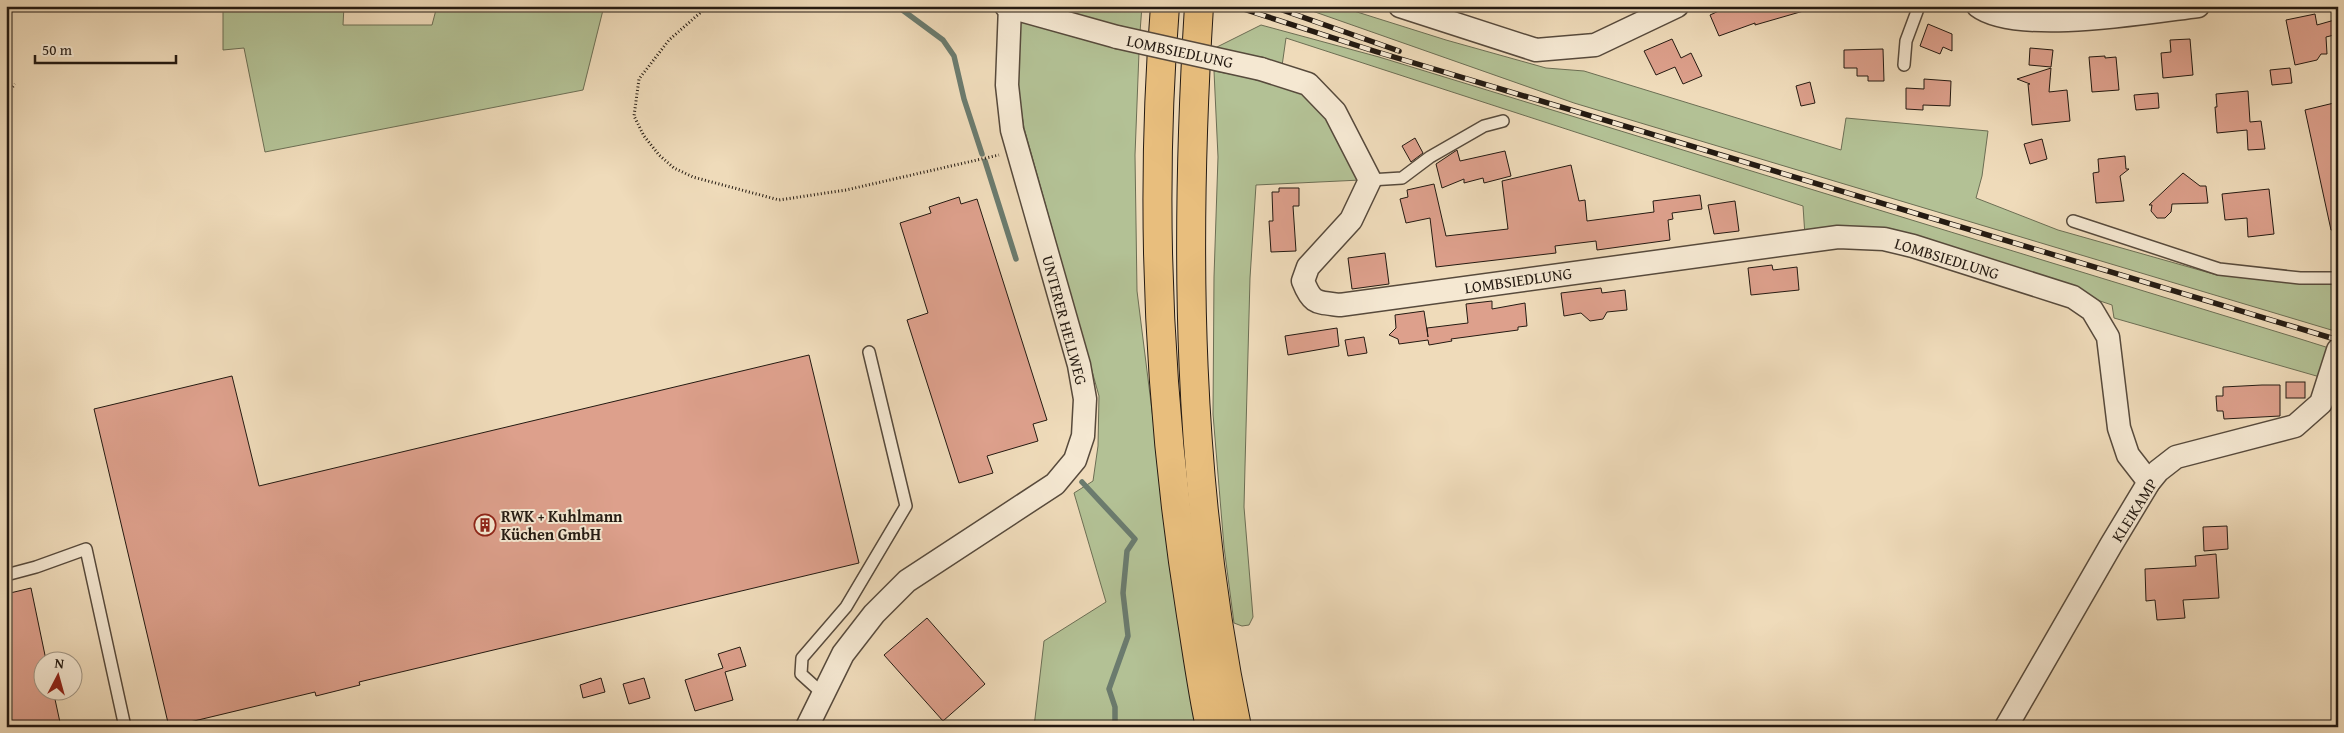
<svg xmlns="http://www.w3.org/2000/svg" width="2344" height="733" viewBox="0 0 2344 733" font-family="'Gentium Book Plus',serif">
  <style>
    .green { fill: #b3c195; stroke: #6c6e54 }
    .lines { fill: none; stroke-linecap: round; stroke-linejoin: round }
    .stream { stroke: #6b7b6e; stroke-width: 5.5 }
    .building { fill: #dda08c; stroke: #241a12 }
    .lane-casing { stroke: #574a3c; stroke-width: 14 }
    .street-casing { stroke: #574a3c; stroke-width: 25 }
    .highway-casing { stroke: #241a12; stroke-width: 30 }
    .path { stroke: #241a12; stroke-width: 3; stroke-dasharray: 1 2.5; stroke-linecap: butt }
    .lane { stroke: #f5e8d2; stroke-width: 11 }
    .street { stroke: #f5e8d2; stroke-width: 22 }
    .highway { stroke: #e8be7d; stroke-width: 28 }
    .rail-casing { stroke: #241a12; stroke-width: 5.5 }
    .rail { stroke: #f5e8d2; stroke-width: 4; stroke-dasharray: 11; stroke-linecap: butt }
    .street-bridge-casing { stroke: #574a3c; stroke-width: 25; stroke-linecap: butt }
    .street-bridge { stroke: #f5e8d2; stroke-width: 22 }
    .labels { text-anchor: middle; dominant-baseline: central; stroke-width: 4; stroke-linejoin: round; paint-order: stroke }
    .street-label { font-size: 16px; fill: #241a12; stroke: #f5e8d2 }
    .poi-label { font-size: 16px; font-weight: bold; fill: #241a12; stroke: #f5e8d2; text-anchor: start }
  </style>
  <rect width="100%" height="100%" fill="#efdbba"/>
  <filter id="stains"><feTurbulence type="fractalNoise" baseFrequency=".004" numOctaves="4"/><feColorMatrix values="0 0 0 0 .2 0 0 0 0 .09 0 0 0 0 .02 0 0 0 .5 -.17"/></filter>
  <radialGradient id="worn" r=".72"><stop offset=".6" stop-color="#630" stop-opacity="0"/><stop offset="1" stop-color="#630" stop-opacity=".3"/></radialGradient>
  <!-- green -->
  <g class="green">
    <path d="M223,6H344L343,25H432L437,6H604L583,90L265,152L244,48L223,50Z"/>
    <path d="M1042,6H1142L1140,32Z"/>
    <path d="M1298,6H1338L1446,40L1546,68L1584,71L1841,150L1846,118L1988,131L1982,176L1976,198L2058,230L2217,275L2338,284V332L1574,103Z"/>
    <path d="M1018,21L1139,52L1135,155L1137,291L1171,563L1197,727H1034L1044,641L1106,602L1074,493L1093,481L1098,446L1099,396L1024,128L1017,83Z"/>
    <path d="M1261,25L1379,57L2294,337L2329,348L2320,377L2114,318L2112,305L1916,239L1805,236L1803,206L1286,38L1282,66L1215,48Z"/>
    <path d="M1214,71L1294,86L1321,107L1361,180L1256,185L1250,278L1245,466L1244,507L1253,617L1249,625L1242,626L1234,623L1224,547L1213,414L1214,277L1218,157Z"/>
  </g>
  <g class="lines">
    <!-- stream -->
    <g class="stream">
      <path d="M897,6L943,40L954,56L964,99L982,154"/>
      <path d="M985,161L1016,259"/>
      <path d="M1082,482L1135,539L1127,551L1123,593L1128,636L1109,689L1115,707V722L1112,727"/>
    </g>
  </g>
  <!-- building -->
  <g class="building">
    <path d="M1719,6H1807V10L1755,25V23L1719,36L1710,15L1721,10Z"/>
    <path d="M2315,14L2317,25L2338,19V34L2326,37L2327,54H2321L2317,60L2295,65L2286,20Z"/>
    <path d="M1928,24L1952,34V51L1943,47L1940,54L1920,46Z"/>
    <path d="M1672,39L1681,58L1691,53L1702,76L1683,84L1675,67L1656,75L1644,51Z"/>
    <path d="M2190,39L2193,75L2163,78L2161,53L2171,52L2170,40Z"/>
    <path d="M2030,48L2053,50L2051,67L2029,65Z"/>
    <path d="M1883,49L1884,81H1868V76H1857V68H1844V50Z"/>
    <path d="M2105,56V58L2116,57L2119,90L2092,92L2089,57Z"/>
    <path d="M2051,68L2049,92L2067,90L2070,121L2032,125L2028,84H2030L2017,79Z"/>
    <path d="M2290,68L2292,83L2272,85L2270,70Z"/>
    <path d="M1924,79L1951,81L1950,106L1923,105V110L1906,109V88L1924,89Z"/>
    <path d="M1810,82L1815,103L1801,106L1796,86Z"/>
    <path d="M2248,91L2250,122L2261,121L2265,149L2248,150L2247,130L2217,133L2215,107H2217L2216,94Z"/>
    <path d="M2158,93L2159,108L2136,110L2134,95Z"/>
    <path d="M2338,102V230H2331L2305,110Z"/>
    <path d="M1415,138L1423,153L1411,162L1402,146Z"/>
    <path d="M2042,139L2047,159L2030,164L2024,144Z"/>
    <path d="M1457,150L1460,161L1505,151L1511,176L1484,183L1483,178L1464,183V179L1442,188L1436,164Z"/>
    <path d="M2125,156L2126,169H2129L2120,176L2124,201L2096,203L2093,173L2099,172L2098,159Z"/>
    <path d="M1571,165L1579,201L1585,200L1587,221L1654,212L1653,201L1700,195L1702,209L1672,213L1673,219L1668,220L1670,240L1597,250L1596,241L1555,246L1556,253L1436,267L1430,218L1406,223L1400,199L1408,197L1407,190L1434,184L1446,236L1508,229L1502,181Z"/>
    <path d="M2183,173L2200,186H2206L2208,203L2172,204L2171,212L2165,218H2157L2151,211L2152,205H2149Z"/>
    <path d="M1279,188H1299V206H1293L1296,251L1271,252L1269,221H1273L1272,192H1279Z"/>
    <path d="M2269,189L2274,234L2248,237L2247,218L2225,220L2222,194Z"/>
    <path d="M959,197L961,204L977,199L1047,420L1033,424L1038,441L987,456L993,473L959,483L907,320L928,313L900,223L931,213L929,207Z"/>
    <path d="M1735,201L1739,231L1714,234L1708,205Z"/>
    <path d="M1385,253L1389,284L1352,289L1348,258Z"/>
    <path d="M1772,265L1773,270L1797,267L1799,290L1751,295L1748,268Z"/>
    <path d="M1601,288L1602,293L1625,290L1627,310L1607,312L1603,319L1590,321L1581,313L1564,316L1561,293Z"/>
    <path d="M1492,301V309L1525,303L1527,326L1518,327V330L1451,339L1452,341L1429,345L1428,340L1399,344L1398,339L1389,335L1396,328L1395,315L1424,311L1428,337L1427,328L1468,323L1466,304Z"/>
    <path d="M1337,328L1339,346L1288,355L1285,336Z"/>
    <path d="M1364,337L1367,353L1348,356L1345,340Z"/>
    <path d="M809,355L859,563L359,682L360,685L316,696L315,692L169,727L94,409L232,376L259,486Z"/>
    <rect x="2286" y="382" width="19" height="16"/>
    <path d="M2262,385H2280V416L2224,419L2223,411H2217L2216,396H2223V387Z"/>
    <path d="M2227,526L2228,549L2204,551L2203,527Z"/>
    <path d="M2216,554L2219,598L2183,600L2185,618L2157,620L2155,600L2146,601L2145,569L2196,566L2195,556Z"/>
    <path d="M31,588L46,660H42V690H53L61,727H6V594Z"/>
    <path d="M927,618L985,684L943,721L884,655Z"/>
    <path d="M740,647L746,666L725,672L733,700L695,711L685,680L723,668L718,654Z"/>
    <path d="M601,678L605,692L583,698L580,685Z"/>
    <path d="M644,678L650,698L629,704L623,684Z"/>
  </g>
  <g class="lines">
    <!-- lane casing -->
    <g class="lane-casing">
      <g id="lane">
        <path d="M1904,65L1906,41L1919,6"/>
        <path d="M1370,180L1402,178L1430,157L1484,126L1503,121"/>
        <path d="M2073,221L2219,269L2300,278H2338"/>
        <path d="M6,575L36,567L86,549L125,727"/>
        <path d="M822,693L801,674L802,658L846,607L906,506L869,352"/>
      </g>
    </g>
    <!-- street casing -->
    <g class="street-casing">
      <g id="street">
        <path d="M1006,6L1117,37"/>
        <path d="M1400,6L1536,50L1595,45L1677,6"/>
        <path d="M1978,6C2016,35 2149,12 2198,6"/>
        <path d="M1261,69L1308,84L1335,112L1370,180L1351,220L1308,267L1303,281C1312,304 1316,302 1340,305L1838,237L1884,239L1913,246L2073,297L2092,310L2108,337L2119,428L2128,455L2149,482"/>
        <path d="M807,727L843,654L874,614L907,581L1055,484L1075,460L1083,436L1085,399L1079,365L1012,130L1007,85L1010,6"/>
        <path d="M2006,727L2111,545L2149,482L2158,471L2176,457L2295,426L2321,403L2338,350"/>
      </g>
    </g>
    <!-- highway casing -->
    <g class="highway-casing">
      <g id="highway">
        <path d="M1165,6C1149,209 1159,414 1191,615C1197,652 1202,690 1210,727"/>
        <path d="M1199,6C1184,248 1187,488 1237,727"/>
      </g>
    </g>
    <!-- path -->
    <g class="path">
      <path d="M708,6L669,40L639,79L634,116L644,136L659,155L674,168L693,177L779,200L846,190L999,155"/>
      <path d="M6,95L15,84"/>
    </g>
    <!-- lane -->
    <use href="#lane" class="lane"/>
    <!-- street -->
    <use href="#street" class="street"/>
    <!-- highway -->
    <use href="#highway" class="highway"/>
    <!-- rail casing -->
    <g class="rail-casing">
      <g id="rail">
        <path d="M1234,6L1374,51L2338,340"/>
        <path d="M1271,6L1399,51"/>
      </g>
    </g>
    <!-- rail -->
    <use href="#rail" class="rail"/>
    <!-- street-bridge casing -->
    <g class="street-bridge-casing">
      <path id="street-bridge" d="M1117,37L1261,69"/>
    </g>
    <!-- street-bridge -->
    <use href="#street-bridge" class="street-bridge"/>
  </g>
  <!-- icons -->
  <defs>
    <g id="building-ring" transform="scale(1.125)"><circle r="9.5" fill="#f5e8d2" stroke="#8f2418" stroke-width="1.5"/><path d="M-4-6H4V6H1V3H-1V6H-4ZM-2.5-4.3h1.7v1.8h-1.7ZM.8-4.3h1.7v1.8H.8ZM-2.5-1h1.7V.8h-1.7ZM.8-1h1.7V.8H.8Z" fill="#8f2418"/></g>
  </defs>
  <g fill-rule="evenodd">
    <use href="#building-ring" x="485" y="525"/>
  </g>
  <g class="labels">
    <!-- street labels -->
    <g class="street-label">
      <text transform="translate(1180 51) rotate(12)">LOMBSIEDLUNG</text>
      <text transform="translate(1947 258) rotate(17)">LOMBSIEDLUNG</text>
      <text transform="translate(1518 280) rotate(-8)">LOMBSIEDLUNG</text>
      <text transform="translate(1065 320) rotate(75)">UNTERER HELLWEG</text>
      <text transform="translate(2134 510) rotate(-58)">KLEIKAMP</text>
    </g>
    <!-- poi labels -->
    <g class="poi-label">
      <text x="501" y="516">RWK + Kuhlmann<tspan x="501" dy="18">Küchen GmbH</tspan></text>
    </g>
  </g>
  <!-- margin -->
  <rect width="2344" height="733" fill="none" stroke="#efdbba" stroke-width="25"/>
  <rect x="8" y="8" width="2329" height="718" fill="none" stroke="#241a12" stroke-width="2.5"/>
  <rect x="12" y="12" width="2319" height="708" fill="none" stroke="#241a12"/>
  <!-- north arrow -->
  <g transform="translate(58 676) rotate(6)"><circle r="24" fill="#f5e8d2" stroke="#a19685"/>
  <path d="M0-4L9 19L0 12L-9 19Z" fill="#8f2418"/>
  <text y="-8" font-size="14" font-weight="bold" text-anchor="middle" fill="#241a12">N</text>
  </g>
  <!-- scale -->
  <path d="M35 55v8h141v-8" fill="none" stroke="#241a12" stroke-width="2.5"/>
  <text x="42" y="55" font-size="15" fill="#241a12" stroke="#f5e8d2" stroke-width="4" paint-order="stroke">50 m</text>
  <rect width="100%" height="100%" filter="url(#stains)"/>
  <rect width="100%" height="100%" fill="url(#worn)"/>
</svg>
